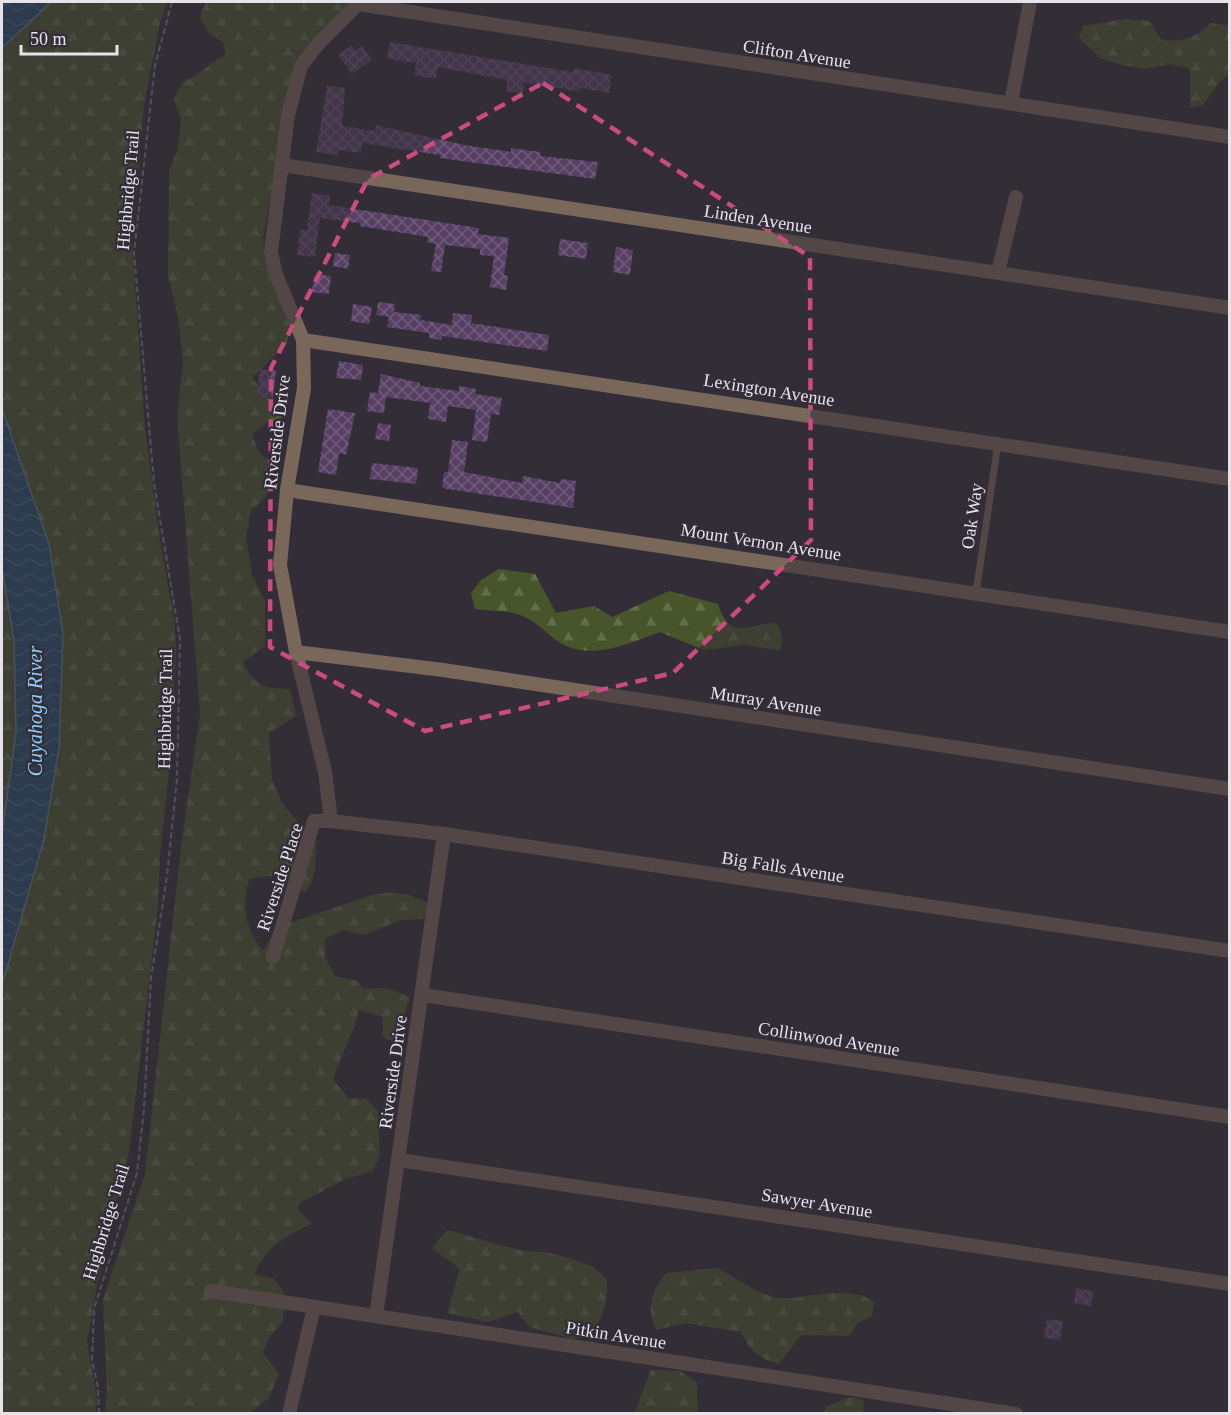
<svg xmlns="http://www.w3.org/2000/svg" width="1231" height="1415" viewBox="0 0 1231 1415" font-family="'Times New Roman',serif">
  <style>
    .forest { fill: url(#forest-firs) }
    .water { fill: url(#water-waves); stroke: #5f7b90; stroke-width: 1.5 }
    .building { fill: url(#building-cross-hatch) }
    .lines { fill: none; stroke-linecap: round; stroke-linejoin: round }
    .path { stroke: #7a757e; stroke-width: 2; stroke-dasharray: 6 3; stroke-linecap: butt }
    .lane { stroke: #79675a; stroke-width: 7 }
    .street { stroke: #79675a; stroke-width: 14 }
    .marked { fill: none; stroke: #cb4b7f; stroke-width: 4.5; stroke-dasharray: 12 8; stroke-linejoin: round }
    .labels { text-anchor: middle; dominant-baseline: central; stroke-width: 4.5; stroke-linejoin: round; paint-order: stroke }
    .street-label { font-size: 18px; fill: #e7e3ea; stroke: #332d37 }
    .water-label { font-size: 20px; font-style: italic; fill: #8bcefe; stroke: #332d37 }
  </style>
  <defs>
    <pattern id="forest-firs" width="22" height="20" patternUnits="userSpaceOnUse" patternTransform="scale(1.5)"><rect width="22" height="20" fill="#48552b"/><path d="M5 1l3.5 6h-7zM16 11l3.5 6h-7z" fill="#626d4a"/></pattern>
    <pattern id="water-waves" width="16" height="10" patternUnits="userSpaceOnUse" patternTransform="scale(1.5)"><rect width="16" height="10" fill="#254e6a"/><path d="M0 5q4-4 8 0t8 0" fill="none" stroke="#45677f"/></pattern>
    <pattern id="building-cross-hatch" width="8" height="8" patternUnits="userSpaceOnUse" patternTransform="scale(1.5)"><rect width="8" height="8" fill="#584065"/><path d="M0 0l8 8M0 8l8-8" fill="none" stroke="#705b7b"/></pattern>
  </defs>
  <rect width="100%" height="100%" fill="#332d37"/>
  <!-- forest -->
  <g class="forest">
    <path d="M51,2H167L160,23L144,105L132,243L145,427L160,540L174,618L176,650L170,762L160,857L158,906L129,1152L97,1286L87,1342L97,1398L96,1413H2V985L12,945L49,544L2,409V48Z"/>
    <path d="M206,2H352L308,46L294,65L263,239L266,264L291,325L286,345L252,378L285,417L268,422L252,434L259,452L274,466C270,489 271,496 251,510L246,536L252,575L265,600V646L243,662C248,674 257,686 272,688C280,689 283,687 291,691L296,716L269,733L272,779L282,803L316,842C315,860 318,881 304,893L290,878L269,876L249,879C242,905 245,930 263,951L278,927L372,895C391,890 412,894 428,903L424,919L402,920L363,935L343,930L325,939V957L335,976L357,981L364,989L387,988L410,997L403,1018L401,1046L382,1036L383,1017L359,1010C354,1034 341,1055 333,1079L348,1098L366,1099L378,1111L380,1155L373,1171L346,1179L301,1202L297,1208L312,1224C287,1235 265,1247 255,1274L274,1279L284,1293L283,1322L268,1339L263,1353L279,1374L269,1398L250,1413H105L107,1391L103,1300L145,1174L181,846L200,714L177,416L183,362L178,317L168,276L169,170L177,151L181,120L174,99L183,81C200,77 210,61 226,55L223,43L208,32L200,17Z"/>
    <path d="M1125,19L1150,21L1161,40C1183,42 1195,38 1211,23L1229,25V74L1219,83L1203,105L1190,108V69L1170,64L1146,69L1121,65L1100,58L1079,38L1083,26Z"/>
    <path d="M2,568L14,640L16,733L2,833Z"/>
    <path d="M499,569L535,574L556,613L594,606L612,617L669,591L718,604C729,642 748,624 776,623C783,632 783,640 780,651L746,645L704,650L660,632C635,641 603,656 575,649C555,645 544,626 525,617C512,610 491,611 475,609L471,593L481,580Z"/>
    <path d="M447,1230L523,1251L545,1252L569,1258L592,1266L607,1279C608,1303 604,1317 590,1336L574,1339L529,1327L518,1312L488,1322L447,1313L460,1269L432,1248Z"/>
    <path d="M717,1268C737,1278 762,1299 786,1298C813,1298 848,1284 874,1302L872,1316L858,1323L849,1336L801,1335L779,1364C759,1359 750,1351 741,1332L686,1323L656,1330C646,1308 651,1292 666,1273Z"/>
    <path d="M651,1370L680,1371L697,1382L698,1413H634Z"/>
    <path d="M851,1397L861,1399L864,1403L863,1413H823L827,1406Z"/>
  </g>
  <!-- water -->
  <g class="water">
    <path d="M2,2H51L2,48Z"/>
    <path d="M2,409L49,544L63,634L59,748L44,839L2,985V833L16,733L14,640L2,568Z"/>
  </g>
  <!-- building -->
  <g class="building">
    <path d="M390,42L573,72L574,68L612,75L609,93L580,88V92L524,82L523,94L506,91L507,81L502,79L438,67L436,79L414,75L416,63L387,59Z"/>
    <path d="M352,45L356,51L362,46L372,60L352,74L338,55Z"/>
    <path d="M327,86L345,88L342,126L375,131L376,125L464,145L511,152V148L541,152L540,156L598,162L595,179L440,158V155L362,143L361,153L339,150L338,155L316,152Z"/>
    <path d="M312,193L330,196L329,205L479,228L478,234L509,238L504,275L508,276L506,290L490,287L494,256L480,255V249L445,245L441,272L431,271L436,244L427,242L428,237L360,226V223L320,218L315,257L297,255L300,230H307Z"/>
    <path d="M560,239L588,243L586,259L558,255Z"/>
    <path d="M616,247L633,250L630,275L613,272Z"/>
    <path d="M335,253L350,255L348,269L333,266Z"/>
    <path d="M314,274L331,276L329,294L312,292Z"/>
    <path d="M378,302L395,304L394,312L421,315L420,320L452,325L453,313L472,315L471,323L549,335L547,351L442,336L441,340L429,338V333L387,327L389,317L376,315Z"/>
    <path d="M353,304L372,307L369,324L351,321Z"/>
    <path d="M339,361L363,365L361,380L336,378Z"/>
    <path d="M260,369L276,371L273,398L257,396Z"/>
    <path d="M381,374L420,383V386L459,391V386L476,389L475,394L502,398L499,415L491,414L487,442L472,440L476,410L448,406L446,422L428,419L430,403L386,397L384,413L367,411L370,392L378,393Z"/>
    <path d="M328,409L355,413L346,455L339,453L336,475L318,472Z"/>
    <path d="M378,423L391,425L389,441L375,439Z"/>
    <path d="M452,440L468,442L464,472L522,483L523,476L560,483L561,479L576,481L573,508L442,488L444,472H448Z"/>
    <path d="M372,463L418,468L416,484L370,479Z"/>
    <path d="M1076,1288L1093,1291L1091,1306L1074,1303Z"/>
    <path d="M1047,1319L1063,1321L1060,1340L1044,1338Z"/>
  </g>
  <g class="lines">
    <!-- path -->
    <path class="path" d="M99,1414L98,1387L92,1360L94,1309L137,1173L144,1109L151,978L167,876L177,779L180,640L154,483L134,253L155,65L172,2"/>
    <!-- lane -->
    <path class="lane" d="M976,593L998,443"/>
    <!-- street -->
    <g class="street">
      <path d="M358,4L1230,137"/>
      <path d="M1011,103L1030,2"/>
      <path d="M282,165L1230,308"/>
      <path d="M998,272L1016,197"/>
      <path d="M303,340L1230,479"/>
      <path d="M287,490L1230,632"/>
      <path d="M296,652L443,670L1230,789"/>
      <path d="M331,821L325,772L296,652L280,565L287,490L304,388L303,340L275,272L271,251L288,115L301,66L318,44L360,2"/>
      <path d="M273,957L314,821H331L444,834L1230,951"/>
      <path d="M423,995L1230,1117"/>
      <path d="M399,1160L1230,1284"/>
      <path d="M211,1291L1016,1414"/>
      <path d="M376,1316L444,834"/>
      <path d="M289,1414L314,1307"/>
    </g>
  </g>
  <!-- marked area -->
  <path d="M0 0H1231V1415H0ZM543,83L810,257L811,540L673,673L425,731L270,647L271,368L368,179Z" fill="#332d37" fill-opacity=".55" fill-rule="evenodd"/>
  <path class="marked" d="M543,83L810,257L811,540L673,673L425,731L270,647L271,368L368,179Z"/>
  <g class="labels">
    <!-- street labels -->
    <g class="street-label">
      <text transform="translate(797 54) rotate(9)">Clifton Avenue</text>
      <text transform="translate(128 190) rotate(-85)">Highbridge Trail</text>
      <text transform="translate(758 219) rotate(9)">Linden Avenue</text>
      <text transform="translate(769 390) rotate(9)">Lexington Avenue</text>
      <text transform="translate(277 432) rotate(-83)">Riverside Drive</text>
      <text transform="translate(972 516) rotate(-82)">Oak Way</text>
      <text transform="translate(761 542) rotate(9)">Mount Vernon Avenue</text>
      <text transform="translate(766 701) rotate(9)">Murray Avenue</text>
      <text transform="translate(165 709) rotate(-89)">Highbridge Trail</text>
      <text transform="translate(783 867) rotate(9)">Big Falls Avenue</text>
      <text transform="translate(280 877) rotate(-72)">Riverside Place</text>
      <text transform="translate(829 1039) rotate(9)">Collinwood Avenue</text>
      <text transform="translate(393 1072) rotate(-82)">Riverside Drive</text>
      <text transform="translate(817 1203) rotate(9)">Sawyer Avenue</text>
      <text transform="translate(106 1222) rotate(-73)">Highbridge Trail</text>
      <text transform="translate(616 1335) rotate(9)">Pitkin Avenue</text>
    </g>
    <!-- water labels -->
    <g class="water-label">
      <text transform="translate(35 711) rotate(-90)">Cuyahoga River</text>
    </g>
  </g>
  <!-- border -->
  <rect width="1231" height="1415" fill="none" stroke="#e7e3ea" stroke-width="6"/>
  <!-- scale -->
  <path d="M21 45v9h96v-9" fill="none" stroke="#e7e3ea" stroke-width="3"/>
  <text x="30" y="45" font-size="18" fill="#e7e3ea" stroke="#332d37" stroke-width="4.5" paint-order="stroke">50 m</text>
</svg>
